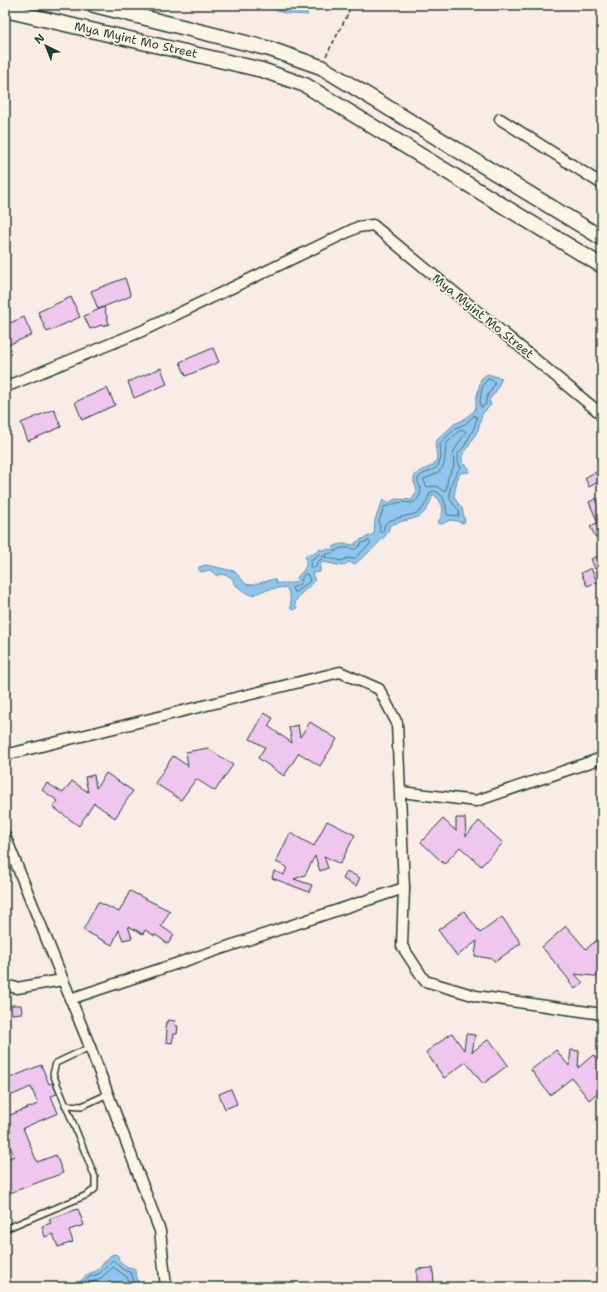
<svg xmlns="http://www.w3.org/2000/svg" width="607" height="1292" viewBox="0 0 607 1292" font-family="'Shantell Sans',sans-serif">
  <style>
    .water { fill: #90c5ed; stroke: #638fa3 }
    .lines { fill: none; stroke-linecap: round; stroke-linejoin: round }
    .shore { stroke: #4c737e; stroke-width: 1 }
    .building { fill: #eec6ee; stroke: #1f3d34 }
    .service-casing { stroke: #1f3d34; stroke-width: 8 }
    .minor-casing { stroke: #1f3d34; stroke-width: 13 }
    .secondary-casing { stroke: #1f3d34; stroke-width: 17 }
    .path { stroke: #1f3d34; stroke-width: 1.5; stroke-dasharray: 4 3; stroke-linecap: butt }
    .service { stroke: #fcf5e5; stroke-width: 5 }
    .minor { stroke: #fcf5e5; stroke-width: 10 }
    .secondary { stroke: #fcf5e5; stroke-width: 14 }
    .labels { text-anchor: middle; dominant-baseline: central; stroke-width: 3.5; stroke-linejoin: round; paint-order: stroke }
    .street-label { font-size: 12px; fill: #1f3d34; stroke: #fcf5e5 }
  </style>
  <rect width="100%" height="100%" fill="#f9ece7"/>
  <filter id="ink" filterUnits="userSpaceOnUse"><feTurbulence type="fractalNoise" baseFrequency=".025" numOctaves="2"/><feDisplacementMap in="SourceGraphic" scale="8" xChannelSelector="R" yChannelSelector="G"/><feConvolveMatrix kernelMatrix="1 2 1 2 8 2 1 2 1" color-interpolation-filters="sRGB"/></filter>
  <g filter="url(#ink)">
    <!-- water -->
    <g class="water">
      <path d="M268,5H303L308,15C295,14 278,15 268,5Z"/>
      <path d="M487,374L502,378L495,393L489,400L491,405L482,414L478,430L467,449L462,456V461L469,468V472L460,473L457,480L454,496L457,502L462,508L465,522L461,523L457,521L450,520L442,524L437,523C447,512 443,502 433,494C424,525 413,515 389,526C389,528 389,530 388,532C385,538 360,561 354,564L349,562L342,566L324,562L320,564V572L312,573L315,581C309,589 297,593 295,604L297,608L295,610L291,609L290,596L287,588C283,586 267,590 262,591C259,592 256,594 253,595C246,595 239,587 234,584L233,579L229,576L220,574L217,576L210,570L201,572L199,570V567L206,565L234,571L246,584L252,585L274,579L276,581V584C284,581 292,586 298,580L297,577C303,572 309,565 305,556L307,554C314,556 314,553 318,549L322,550L328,549L331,550C336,542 346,544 354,545H356L355,543C361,539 367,537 374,534C375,529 374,525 375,520C377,514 380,507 383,500L388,503L396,499L412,500L417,491C417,488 415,486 414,482C412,471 427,469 434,465L437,458L435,442L454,424L463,420L474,411L476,407V400L481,379Z"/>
      <path d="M116,1254L119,1257L118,1259C123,1264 127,1268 134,1268L140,1287H74L88,1274L96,1271L111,1255Z"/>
    </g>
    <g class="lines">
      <!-- shore -->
      <g class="shore">
        <path d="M488,379L494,381L495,383C492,391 485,396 486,404L482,407L480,406C480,398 481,384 488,379Z"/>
        <path d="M474,416H476L477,418L474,428L464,447L458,454V462L461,468C454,473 449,487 450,497C451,502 455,506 459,510V516L447,515C446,506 445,493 433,491L430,493C420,520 417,511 395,519C392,520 388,521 386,523C384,525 384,529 383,532H380L379,521L384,507C389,506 392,504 397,503C410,500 414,509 421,492C421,488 417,482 418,479C420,473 434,471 438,466L441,458L440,443L456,428L465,424Z"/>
        <path d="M463,430L465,431V433L453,453L454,466L448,477L446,490L443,491L436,486L427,487L424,481V479C447,470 444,467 446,444L458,432Z"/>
        <path d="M369,541L370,543V544L354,559L348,558L341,561L325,557L326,554C333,554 335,550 342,548C347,547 351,549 356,549L362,543Z"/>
        <path d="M320,554L323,555V558L317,562L316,567L311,568L310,566L311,560Z"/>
        <path d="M305,574L308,575L310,581L296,592H294L292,588L300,584L302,578Z"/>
        <path d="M80,1287L89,1277L99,1274L113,1260L122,1269L131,1273L136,1287"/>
        <path d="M86,1287L92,1282L101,1278L113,1267L127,1277L131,1287"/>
      </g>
    </g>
    <!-- building -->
    <g class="building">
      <path d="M125,278L131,296L98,309L91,291Z"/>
      <path d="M71,297L80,317L47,332L38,312Z"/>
      <path d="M104,307L109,324L102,326V325L90,329L84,316Z"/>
      <path d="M24,317L32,335L5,346V325Z"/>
      <path d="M213,348L219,362L186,376L180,362Z"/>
      <path d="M161,368L167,384L134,398L128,382Z"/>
      <path d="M107,388L115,405L82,420L75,402Z"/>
      <path d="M54,409L61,427L28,441L21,423Z"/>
      <path d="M595,472L600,481L589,487L585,478Z"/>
      <path d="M597,498L602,509V536L596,538L590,526L598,523L589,502Z"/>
      <path d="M602,554V566L595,569L591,559Z"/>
      <path d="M591,568L597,582L587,586L581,573Z"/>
      <path d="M264,713L273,718L268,726L292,743L289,727L298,725L300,737L310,722L337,739L320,766L299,753L284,776L258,758L265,747L250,739Z"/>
      <path d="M208,748L233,765L215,791L196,779L181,800L155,783L173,756L188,766L186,752Z"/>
      <path d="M106,773L133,791L115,818L94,803L79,826L53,807L58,801L42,790L47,783L63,793L72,781L88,792L85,777L94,775L96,788Z"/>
      <path d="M456,818H465L466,836L479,821L503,843L481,866L460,847L444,864L421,842L443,819L456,831Z"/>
      <path d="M327,821L355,835L340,864L324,856L328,868L320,871L315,856L305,875L294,879L312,885L309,892L272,878L274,871L284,875L287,867L276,862L290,833L314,846Z"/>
      <path d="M347,871L360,878L356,886L343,879Z"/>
      <path d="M130,891L170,911L161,926L174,935L168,944L156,935L155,936L145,930L143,934L128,926L132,938L123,940L119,930L112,945L83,930L98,902L119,912Z"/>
      <path d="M464,911L480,933L502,917L521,943L495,962L493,959L475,956L477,941L457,956L438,930Z"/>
      <path d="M566,926L586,949L602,936V977L575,974L583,983L575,989L569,982L570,981L542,947Z"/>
      <path d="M11,1005H21L22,1013L12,1014Z"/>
      <path d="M168,1020L176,1021L175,1026H178L177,1034H174L172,1043L166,1042L167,1030L165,1029L166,1022H168Z"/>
      <path d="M452,1033L464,1050L466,1034L475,1035L472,1052L489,1039L508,1065L483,1084L466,1062L444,1078L426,1052Z"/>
      <path d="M556,1050L569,1066L571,1050L579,1051L578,1068L593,1055L602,1065V1089L589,1100L572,1078L550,1095L531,1070Z"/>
      <path d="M41,1065L49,1084L52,1083L57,1094L51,1096L58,1113L23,1128L37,1162L56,1155L63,1173L7,1194L5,1189V1160L14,1156L5,1134V1117L38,1104L31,1087L5,1098V1080Z"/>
      <path d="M231,1089L237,1104L225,1109L219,1094Z"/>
      <path d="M78,1209L84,1225L69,1230L73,1242L58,1247L53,1234L45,1237L42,1226L51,1223L49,1219Z"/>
      <path d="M433,1268L434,1287H417V1269Z"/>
    </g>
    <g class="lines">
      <!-- service casing -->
      <g class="service-casing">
        <g id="service">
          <path d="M65,1105L82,1106L108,1094"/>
          <path d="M5,1229L87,1195L95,1189V1177L53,1074L56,1063L90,1047"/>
        </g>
      </g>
      <!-- minor casing -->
      <g class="minor-casing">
        <g id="minor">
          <path d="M500,119L602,184"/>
          <path d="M5,387L142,331L358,227L373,225L600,413L602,417"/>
          <path d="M5,755L340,672L379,689L397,723L404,888L402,946L425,981L476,996L602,1014"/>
          <path d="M401,792L476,801L602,758"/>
          <path d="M5,836L90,1047L160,1231L166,1287"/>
          <path d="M5,985L17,988L62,980"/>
          <path d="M70,999L404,888"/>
        </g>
      </g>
      <!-- secondary casing -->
      <g class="secondary-casing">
        <g id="secondary">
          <path d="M94,5L270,49L321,67L602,238"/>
          <path d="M5,10L262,70L305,85L602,266"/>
        </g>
      </g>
      <!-- path -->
      <path class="path" d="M326,56L348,14L350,5"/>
      <!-- service -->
      <use href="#service" class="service"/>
      <!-- minor -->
      <use href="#minor" class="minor"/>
      <!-- secondary -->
      <use href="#secondary" class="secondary"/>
    </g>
  </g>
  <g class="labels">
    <!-- street labels -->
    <g class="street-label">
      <text transform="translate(136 40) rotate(13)">Mya Myint Mo Street</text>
      <text transform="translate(483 316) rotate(39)">Mya Myint Mo Street</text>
    </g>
  </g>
  <!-- margin -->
  <rect width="607" height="1292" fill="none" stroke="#fcf5e5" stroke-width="20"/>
  <rect x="10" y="10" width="587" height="1272" fill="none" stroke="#1f3d34" stroke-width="1.5" filter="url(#ink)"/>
  <!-- north arrow -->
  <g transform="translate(46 46) rotate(317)" stroke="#fcf5e5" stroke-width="3" paint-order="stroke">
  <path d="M0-3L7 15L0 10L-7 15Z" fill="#1f3d34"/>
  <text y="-6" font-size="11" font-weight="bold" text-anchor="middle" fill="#1f3d34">N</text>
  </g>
</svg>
